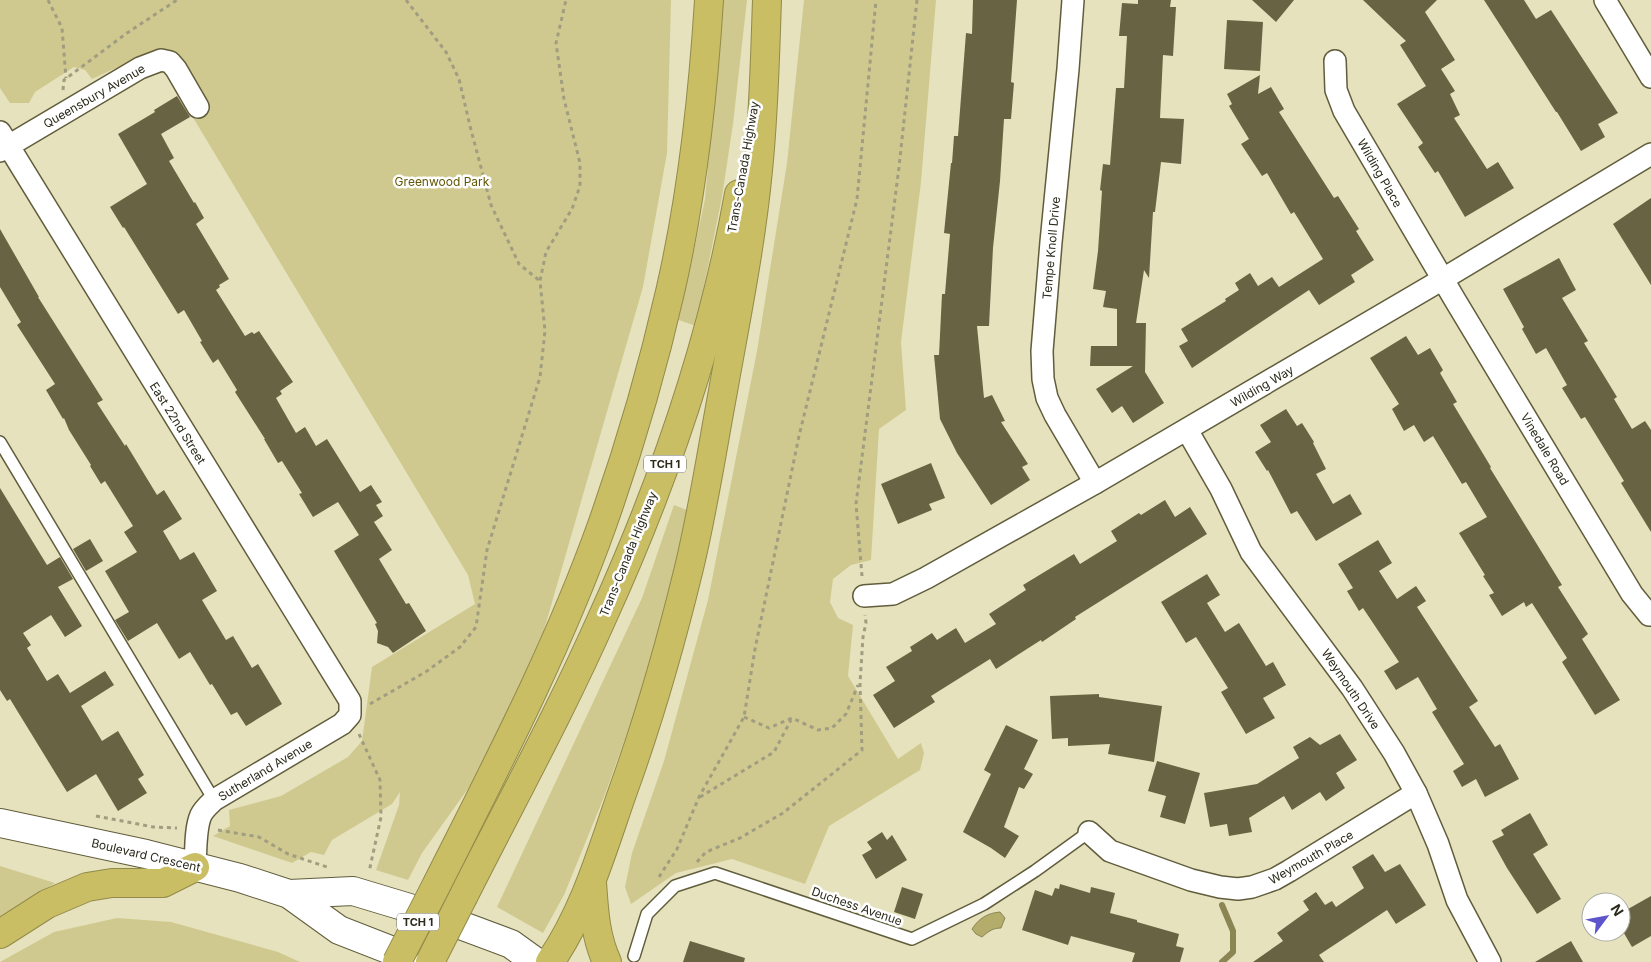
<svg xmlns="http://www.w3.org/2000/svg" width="1651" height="962" viewBox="0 0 1651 962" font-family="Inter,sans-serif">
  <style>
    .green { fill: #d0c98f }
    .water { fill: #b4ac6b; stroke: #8b8553 }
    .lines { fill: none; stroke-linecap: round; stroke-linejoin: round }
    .stream { stroke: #8b8553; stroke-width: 6 }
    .building { fill: #686443 }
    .service-casing { stroke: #615d3c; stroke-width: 14 }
    .minor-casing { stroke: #615d3c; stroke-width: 24 }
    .secondary-casing { stroke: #615d3c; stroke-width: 30 }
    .motorway-casing { stroke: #928a4a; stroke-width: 30 }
    .path { stroke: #a09d80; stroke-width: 3; stroke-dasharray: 4 4; stroke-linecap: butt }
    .service { stroke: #fff; stroke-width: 11 }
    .minor { stroke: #fff; stroke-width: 21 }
    .secondary { stroke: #fff; stroke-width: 28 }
    .motorway { stroke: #c9be64; stroke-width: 28 }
    .motorway-bridge-casing { stroke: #928a4a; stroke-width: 30; stroke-linecap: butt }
    .motorway-bridge { stroke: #c9be64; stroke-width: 28 }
    .labels { text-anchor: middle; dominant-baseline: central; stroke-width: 5; stroke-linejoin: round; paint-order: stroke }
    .shield { fill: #fff; stroke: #6b6a5f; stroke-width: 1 }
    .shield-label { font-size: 11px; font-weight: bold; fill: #2b2a1b }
    .street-label { font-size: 12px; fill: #2b2a1b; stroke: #fff }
    .park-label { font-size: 12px; fill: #615704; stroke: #fff }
  </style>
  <rect width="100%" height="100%" fill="#e6e2bd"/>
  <!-- green -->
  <g class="green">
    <path d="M0,0H671L667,153L643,287L544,630L505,737L422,853L408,880L376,870L399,805L400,792L392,804L332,840L324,855L311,852L292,863L213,836L230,826L229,810L281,796L348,757L362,741L372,667L475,604L468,575L153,51L92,79L85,70L74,67L35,92L29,103H10L0,88Z"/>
    <path d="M723,0H747L733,124L722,197L696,326L676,319L689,274L705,199Z"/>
    <path d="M804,0H936L921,182L901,342L906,410L879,429L871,560L851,565L833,579L830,602L838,618L853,625L848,676L898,759L921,743L924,753L920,770L829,826L805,884L732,859L676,873L631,904L625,887L632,853L664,761L708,600L757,351L787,163Z"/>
    <path d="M674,505L692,512L657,650L604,797L564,895L543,933L497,907L642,598Z"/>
    <path d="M0,866L55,883L0,917Z"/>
    <path d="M117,918L171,922L278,952L300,962H0L54,932Z"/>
  </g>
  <!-- water -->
  <path class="water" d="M1000,912L1005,918L1001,928C993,928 989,931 982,937L976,934L972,929C979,918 988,913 1000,912Z"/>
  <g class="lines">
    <!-- stream -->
    <path class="stream" d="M1222,905L1233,931V952L1222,962"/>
  </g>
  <!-- building -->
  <g class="building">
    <path d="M973,0H1017L1011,82L1014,83L1011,119H1004L1000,181L993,248L989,326H977L984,398L992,395L1005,421L1001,422L1028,464L1022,467L1030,480L991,505L957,453L940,419L934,355H939L942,294H945L950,234L944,233L951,163H952L954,136H958L966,33L972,34Z"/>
    <path d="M1138,0H1171L1170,7H1176L1173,56L1163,55L1160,118L1184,119L1181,164L1161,162L1155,212H1153L1149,278L1144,270L1136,323H1146L1145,372L1164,403L1133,423L1122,406L1112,413L1096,389L1133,366H1090L1091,346H1117V309L1103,307L1106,291L1093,289L1098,251L1102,191L1100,190L1103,164L1110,165L1116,88H1124L1127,36H1119L1122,3L1138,4Z"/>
    <path d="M1252,0H1294L1276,22Z"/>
    <path d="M1363,0H1437L1425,12L1455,60L1441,69L1455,91L1450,94L1460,115L1454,118L1487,169L1498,162L1514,188L1465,217L1438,171L1435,173L1418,147L1423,143L1397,104L1426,86L1400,45L1406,41Z"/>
    <path d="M1484,0H1524L1536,19L1551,10L1618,113L1598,124L1605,137L1581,151L1557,112H1556Z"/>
    <path d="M1227,20L1263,22L1260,71L1224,69Z"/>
    <path d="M1260,75L1258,94L1271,87L1284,109L1279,112L1334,198L1338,196L1359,229L1356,231L1374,260L1351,275L1355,282L1319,305L1309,290L1192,368L1179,346L1188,341L1181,329L1226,301L1225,299L1239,290L1235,283L1250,273L1258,286L1272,277L1279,287L1323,259L1294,212L1291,214L1267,173L1262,176L1241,144L1249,139L1229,106L1232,104L1227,94Z"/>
    <path d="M177,96L190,117L161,134L174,158L169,161L194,203L195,202L204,218L196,224L229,279L219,285L220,287L216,290L245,336L252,332L254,334L259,331L293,382L280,391L282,394L276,398L296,433L305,427L316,446L327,439L360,492L371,485L382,502L376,505L383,516L374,522L392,550L379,559L406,604L409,603L426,631L393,653L388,647L377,643L378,631L375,624L377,623L334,551L359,535L338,502L313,517L299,494L302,493L282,461L278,463L264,439H265L235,392L237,390L218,359L213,363L200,342L202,341L184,310L178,314L124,227L123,228L110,207L147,184L118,134L155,112L154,110Z"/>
    <path d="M1651,198V285L1613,224Z"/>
    <path d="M0,229L39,297H38L103,400L97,403L125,446L126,444L157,495L164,490L182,519L163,531L180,560L194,552L217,591L202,600L226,640L233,636L252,668L258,664L282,704L246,726L237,712L231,715L212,684L210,685L190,652L179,659L157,623L128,641L115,620L129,612L105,571L137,552L124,532L133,526L105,481L101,484L90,466L91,465L69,430L64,418L63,419L46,390L55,384L17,325L21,322L0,287Z"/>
    <path d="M1559,258L1576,290L1562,298L1588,341L1584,343L1617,397L1614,399L1632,429L1645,421L1651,430V532L1621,483L1624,481L1585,417L1581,419L1562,388L1567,385L1546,348L1536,354L1522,329L1524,327L1503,289Z"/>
    <path d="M1406,336L1418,355L1430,348L1443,370L1440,373L1457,402L1453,404L1491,467L1490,468L1562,585L1558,587L1588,634L1582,639L1620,700L1595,715L1562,662L1567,658L1532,603L1526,607L1524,602L1502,616L1489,595L1494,593L1483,576L1485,575L1459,533L1487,517L1466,482L1462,484L1433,436L1424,442L1414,425L1404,431L1392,409L1399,404L1370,358Z"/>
    <path d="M1286,409L1297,426L1302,423L1314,442L1313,443L1326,469L1316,474L1333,504L1350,494L1362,514L1316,541L1297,511L1291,514L1268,470L1267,471L1255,452L1271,442L1260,425Z"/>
    <path d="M931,463L945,498L929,504L932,510L898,524L881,484Z"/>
    <path d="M0,488L47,565L60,557L73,579L58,587L82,626L65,637L51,615L23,633L31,645L27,648L47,681L58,674L70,693L105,671L114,685L81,706L102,741L118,731L144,775L138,779L147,793L118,811L96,774L67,792L10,699L7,701L0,690Z"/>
    <path d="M1165,500L1175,517L1190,507L1207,534L1075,617L1076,619L1042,642L1041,640L996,669L990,659L931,696L935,702L894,728L873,695L895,681L886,667L912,651L910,647L932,633L937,640L956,628L965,643L996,624L989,614L1026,590L1023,585L1074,554L1080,564L1117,541L1111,531L1139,513L1141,515Z"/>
    <path d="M90,539L103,561L86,571L73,549Z"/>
    <path d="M1378,540L1392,563L1379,571L1397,599L1416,586L1426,601L1417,607L1478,701L1469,707L1495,747L1500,744L1519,779L1485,797L1476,779L1462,787L1453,771L1464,764L1432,712L1437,709L1418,677L1396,690L1384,671L1399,662L1363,608L1359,611L1347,591L1353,588L1338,564Z"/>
    <path d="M1207,574L1220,595L1207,603L1225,632L1239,623L1266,666L1273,662L1286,685L1263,698L1275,718L1246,734L1221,692L1228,688L1196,637L1186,643L1161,602Z"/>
    <path d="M1099,694V697L1162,706L1154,762L1108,754L1110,744L1068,746V738L1052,739L1050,696Z"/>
    <path d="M1006,725L1038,740L1024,769L1033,774L1024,789L1019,787L1004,827L1019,836L1005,858L991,848L963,832L991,774L984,770Z"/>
    <path d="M1340,734L1357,760L1336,773L1345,788L1326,801L1320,792L1292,810L1284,796L1249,818L1252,832L1229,836L1227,824L1210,827L1204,793L1257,784L1299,758L1293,747L1310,737L1320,745Z"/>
    <path d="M1157,761L1200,773L1185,824L1160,817L1166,796L1148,791Z"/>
    <path d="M1530,813L1548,845L1533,854L1561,899L1537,914L1507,868L1492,841L1504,835L1501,830Z"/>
    <path d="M882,832L887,840L892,835L907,860L876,879L862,855L872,849L867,842Z"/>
    <path d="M1373,854L1385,872L1400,864L1426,905L1396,924L1387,910L1319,955L1324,962H1253L1283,941L1277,933L1309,910L1303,901L1316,892L1325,905L1332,901L1336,907L1364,888L1352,867Z"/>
    <path d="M1060,884L1090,893L1091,887L1115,893L1110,913L1137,920V922L1179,934L1176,946L1184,948L1180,962H1132L1135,953L1071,936L1068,945L1022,930L1035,890L1052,896L1055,888L1059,889Z"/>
    <path d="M902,887L923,894L915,919L894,912Z"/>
    <path d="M1651,896V936L1632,947L1621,928V913Z"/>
    <path d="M690,941L745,958L744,962H683Z"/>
    <path d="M1571,941L1583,962H1535Z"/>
  </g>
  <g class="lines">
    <!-- service casing -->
    <g class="service-casing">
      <g id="service">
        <path d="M0,442L214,800"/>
        <path d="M634,956L647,914L675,886L715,873L912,939L984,904L1035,871L1089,832"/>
      </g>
    </g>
    <!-- minor casing -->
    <g class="minor-casing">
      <g id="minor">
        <path d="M1073,0L1068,69L1051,242L1042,351L1043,379L1047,398L1055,415L1095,483"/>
        <path d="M1605,0L1651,77"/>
        <path d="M1335,61L1336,90L1344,111L1455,300L1632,594L1649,615H1651"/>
        <path d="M0,132L350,701V715L342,724L214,800C209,805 204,809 201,815C195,828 196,852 195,867"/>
        <path d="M0,151L140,68L161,60L170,62L176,69L198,107"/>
        <path d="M1187,430L1221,489L1251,552L1352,688L1394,753L1416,793L1438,844L1457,900L1490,962"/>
        <path d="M864,596L893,594L926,578L1095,483L1443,279L1651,154"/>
        <path d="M1089,832L1110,851L1191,880L1220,887L1238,889L1252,887L1275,879L1289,871L1416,793"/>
      </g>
    </g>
    <!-- secondary casing -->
    <g class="secondary-casing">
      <g id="secondary">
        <path d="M0,823L146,854L240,878L289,894L339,930L421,962"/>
        <path d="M289,894L353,891L436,916L511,944L536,962"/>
      </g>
    </g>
    <!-- motorway casing -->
    <g class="motorway-casing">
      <g id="motorway">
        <path d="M438,882C497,765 558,648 602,525C629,449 652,371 670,292C692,197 703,97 709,0"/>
        <path d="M592,882C594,910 595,936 607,962"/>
        <path d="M464,895C511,802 561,711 603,616C664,482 713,339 739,194"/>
        <path d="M0,934L47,904L87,887L112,883H163L195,867"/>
        <path d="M550,962C586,910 603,847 624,788C650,716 671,642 689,568C703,510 712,450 723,391C736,318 751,244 758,170C764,113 765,56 767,0"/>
      </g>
    </g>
    <!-- path -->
    <g class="path">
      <path d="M48,0L62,28L66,78"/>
      <path d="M406,0L446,52L459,79L470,126L491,205L519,264L540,281"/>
      <path d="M63,90L64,80L127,33L177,0"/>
      <path d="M862,576L856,504L899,167L917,0"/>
      <path d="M370,704L427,671L460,647L476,627L487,550L540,377L545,331L540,281L546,252L572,209L580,186V163L564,99L556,43L566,0"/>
      <path d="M744,717L769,728L792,718L818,730L832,728L846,714L858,685"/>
      <path d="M359,734L380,780L381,817L369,872"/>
      <path d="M700,797L774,752L791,720"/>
      <path d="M96,816L153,827L177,828"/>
      <path d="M218,830L259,837L288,854L327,867"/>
      <path d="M697,862L706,852L740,838L783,813L862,750L860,683L863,637L866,623L865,615"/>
      <path d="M659,877L677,849L699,797L744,717L755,649L799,436L857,199L876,0"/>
    </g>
    <!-- service -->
    <use href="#service" class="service"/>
    <!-- minor -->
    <use href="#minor" class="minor"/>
    <!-- secondary -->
    <use href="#secondary" class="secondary"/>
    <!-- motorway -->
    <use href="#motorway" class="motorway"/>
    <!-- motorway-bridge casing -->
    <g class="motorway-bridge-casing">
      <g id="motorway-bridge">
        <path d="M397,962L438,882"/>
        <path d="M430,962L464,895"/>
      </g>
    </g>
    <!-- motorway-bridge -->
    <use href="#motorway-bridge" class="motorway-bridge"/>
  </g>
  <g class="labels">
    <!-- shield labels -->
    <g class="shield">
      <rect x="644" y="455.5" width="42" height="17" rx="4"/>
      <rect x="397" y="913.5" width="42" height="17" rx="4"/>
    </g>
    <g class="shield-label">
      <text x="665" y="464">TCH 1</text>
      <text x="418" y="922">TCH 1</text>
    </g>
    <!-- street labels -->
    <g class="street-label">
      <text transform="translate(94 96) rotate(-30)">Queensbury Avenue</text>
      <text transform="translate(743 167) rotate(-80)">Trans-Canada Highway</text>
      <text transform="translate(1380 173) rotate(60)">Wilding Place</text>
      <text transform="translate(1051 248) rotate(-85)">Tempe Knoll Drive</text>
      <text transform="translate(1262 386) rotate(-30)">Wilding Way</text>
      <text transform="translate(178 423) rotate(58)">East 22nd Street</text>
      <text transform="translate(1545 449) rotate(59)">Vinedale Road</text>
      <text transform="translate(628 554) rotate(-68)">Trans-Canada Highway</text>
      <text transform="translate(1351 689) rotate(56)">Weymouth Drive</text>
      <text transform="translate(265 770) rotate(-31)">Sutherland Avenue</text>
      <text transform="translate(146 855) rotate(13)">Boulevard Crescent</text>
      <text transform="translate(1311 857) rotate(-30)">Weymouth Place</text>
      <text transform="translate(857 906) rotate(19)">Duchess Avenue</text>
    </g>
    <!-- park labels -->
    <g class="park-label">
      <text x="442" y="181">Greenwood Park</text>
    </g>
  </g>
  <!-- north arrow -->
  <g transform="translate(1606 917) rotate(58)"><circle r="24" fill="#ffffff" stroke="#aaaaa4"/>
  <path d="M0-4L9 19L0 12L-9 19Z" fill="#5e55cd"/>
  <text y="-8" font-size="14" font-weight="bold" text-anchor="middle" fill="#2b2a1b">N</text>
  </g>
</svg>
